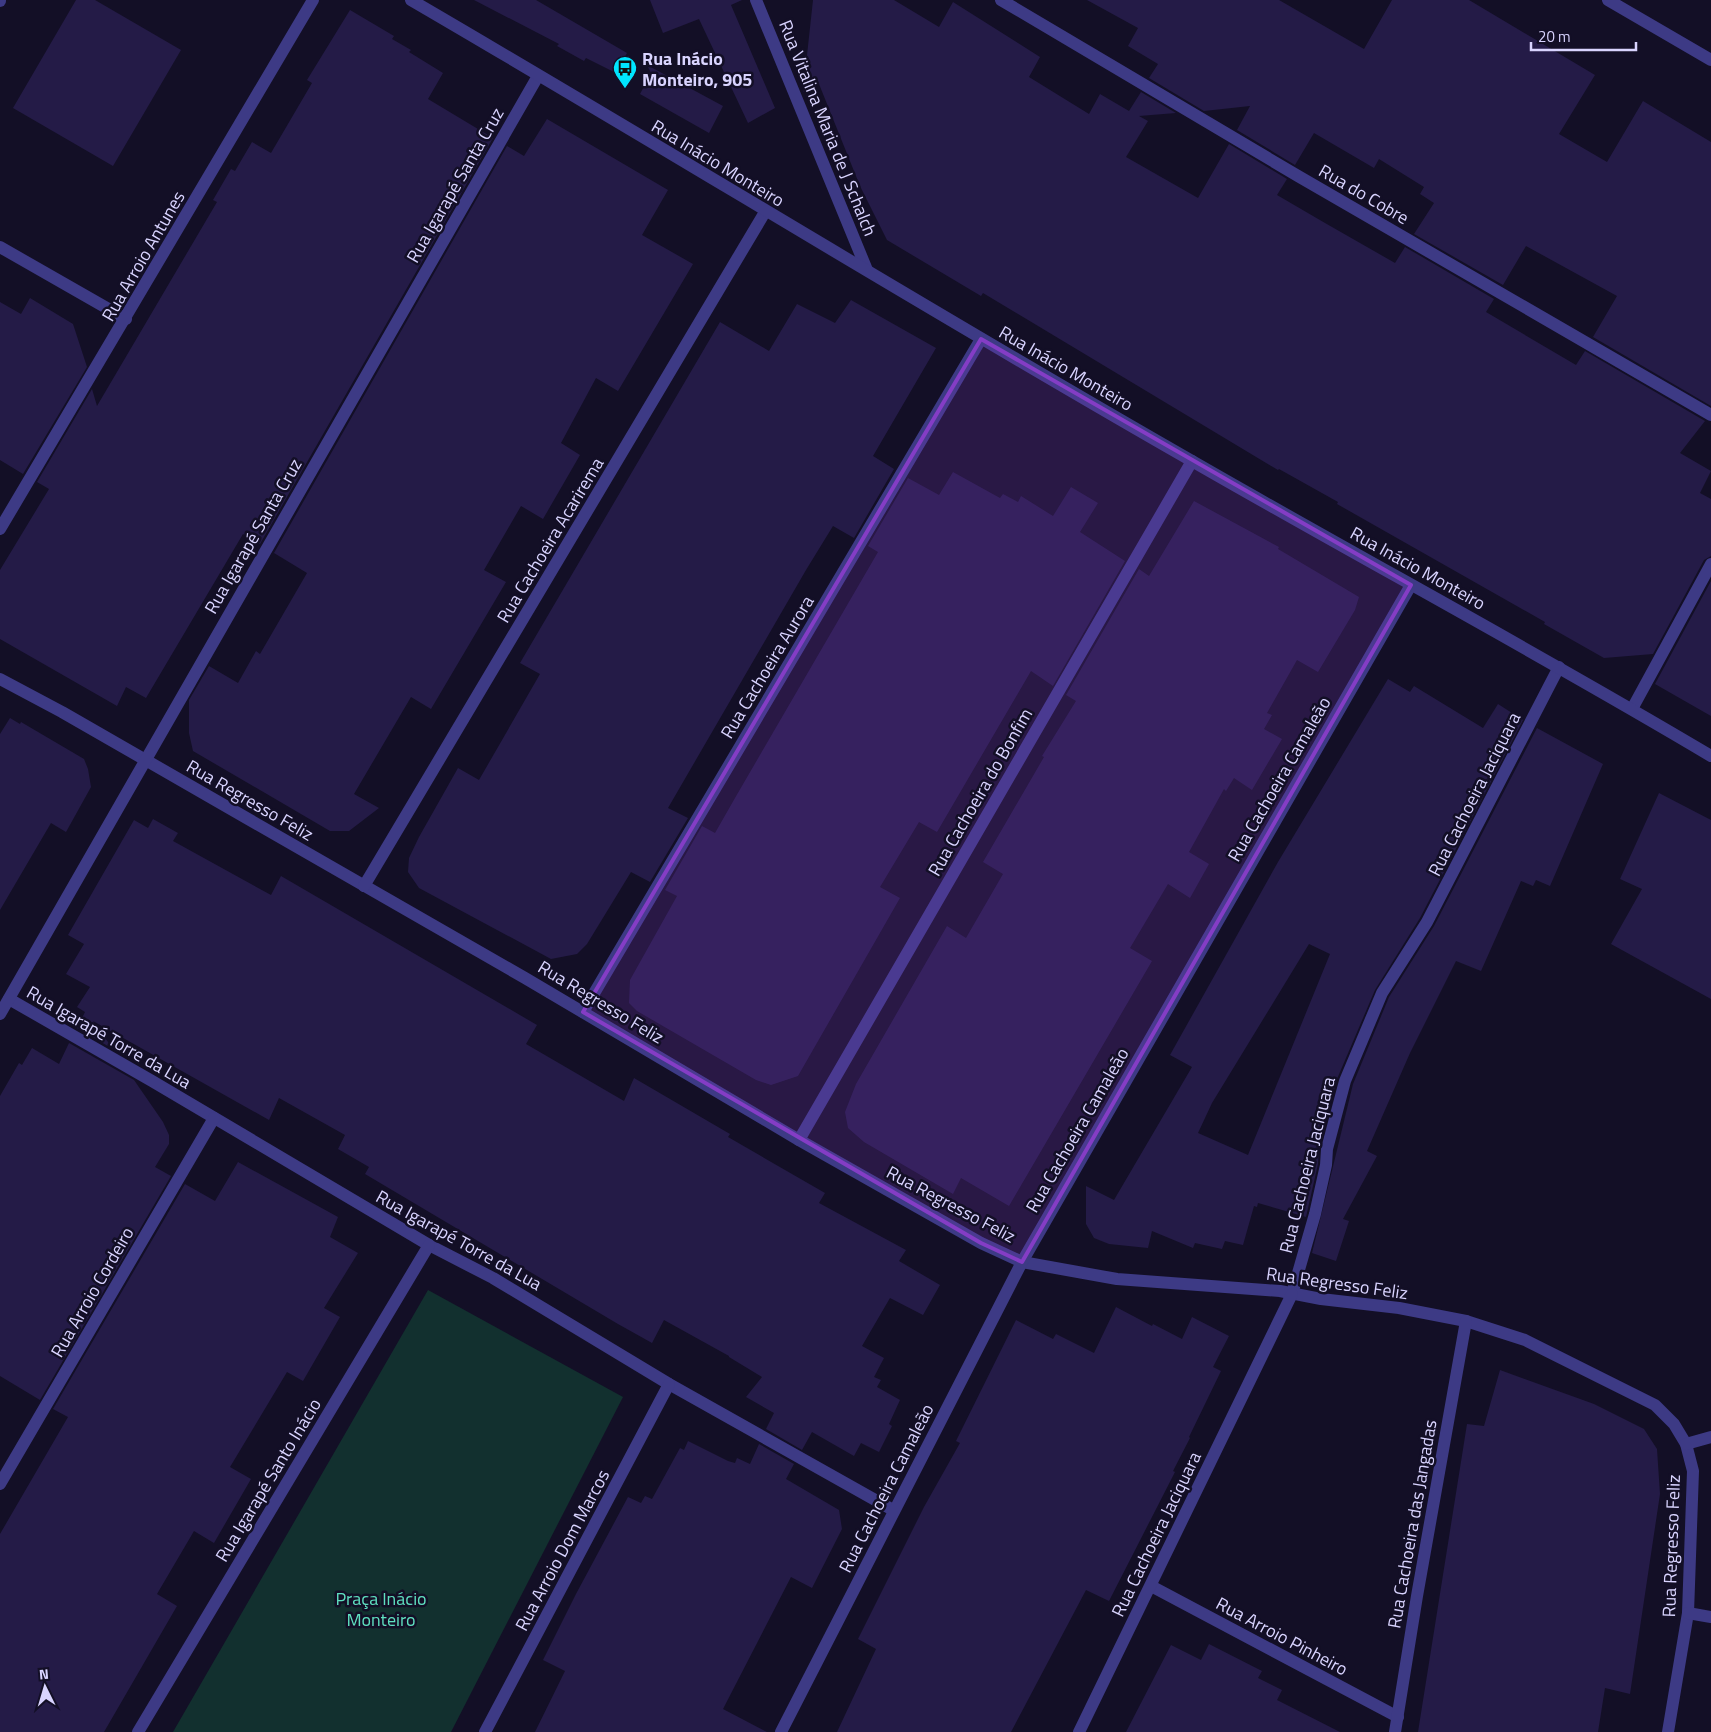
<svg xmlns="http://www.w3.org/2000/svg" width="1711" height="1732" viewBox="0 0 1711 1732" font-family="'Titillium Web',sans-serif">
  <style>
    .green { fill: #12302f }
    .building { fill: #241b47; fill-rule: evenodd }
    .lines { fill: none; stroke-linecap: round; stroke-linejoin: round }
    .service { stroke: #3d3a85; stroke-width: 12 }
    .minor { stroke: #3d3a85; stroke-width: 12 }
    .tertiary { stroke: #3d3a85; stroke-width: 12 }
    .marked { fill: #843dc5; fill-opacity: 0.2; stroke: #843dc5; stroke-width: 4; stroke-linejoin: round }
    .labels { text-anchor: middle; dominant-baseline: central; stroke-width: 5; stroke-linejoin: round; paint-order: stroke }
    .poi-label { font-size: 18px; font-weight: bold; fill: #d9d4ff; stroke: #130f26; text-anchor: start }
    .street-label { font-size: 18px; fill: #d9d4ff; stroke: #130f26 }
    .park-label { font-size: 18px; fill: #5fe0c0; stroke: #130f26 }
  </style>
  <rect width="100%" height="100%" fill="#130f26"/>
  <!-- green -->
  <path class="green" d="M428,1290L623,1397L451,1732H173Z"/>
  <!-- building -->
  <g class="building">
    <path d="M76,0H95L181,50L113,166L13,108Z"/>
    <path d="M474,0H536L627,53L616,73L586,58L584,61L557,46L559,44Z"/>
    <path d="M650,0H742L731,5L775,108L748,123L699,19L663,33Z"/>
    <path d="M813,0H894L939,27L953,2L1040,57L1029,77L1089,114L1100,94L1129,111L1141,92L1176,113L1139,116L1148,121L1126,157L1198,198L1229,144L1287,179L1277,195L1325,223L1395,263L1405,247L1494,299L1486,312L1576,365L1585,351L1705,421L1680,453L1711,471L1700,493L1711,499V556L1704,560L1653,654L1604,658L1544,624L1545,622L1337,504L1338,502L1279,469L1278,470L983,293L981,296L887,240L860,186L819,84L803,92Z"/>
    <path d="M1087,0H1279L1364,49L1392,0H1469L1595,75L1559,134L1607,162L1643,101L1711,142V406L1593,337L1617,296L1526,246L1503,285L1414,234L1434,203L1420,194L1424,187L1379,159L1374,168L1314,133L1295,165L1237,130L1250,106L1204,111L1149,78L1158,64L1128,46L1138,28Z"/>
    <path d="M350,10L394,36L392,39L411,50L409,52L443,73L428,99L493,138L260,544L243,534L146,698L126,687L117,706L0,639V570L49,489L37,482L92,389L97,406L217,202L213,200L231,169L235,171L252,142L271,153L312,83L307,80Z"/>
    <path d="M647,65L723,106L709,133L640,94L651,73Z"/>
    <path d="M547,119L668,190L642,235L693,264L618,391L596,378L561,443L580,455L543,519L521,506L484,570L506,582L431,709L411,697L354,794L379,808L349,831H330L193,751L189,733V700L209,666L238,683L256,651L260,654L307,573L274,553L507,146L524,156Z"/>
    <path d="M30,298L73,324L87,367L23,474L0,460V302L21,314Z"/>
    <path d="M851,300L936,348L873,456L894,469L854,538L833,526L806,570L668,808L688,818L650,882L631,872L587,944L577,954L551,959L419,888L408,872L409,858L419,837L458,768L479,780L540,674L520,663L720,322L769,351L797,304L835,323Z"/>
    <path d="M953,472L1000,498L1003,494L1018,502L1021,496L1053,516L1071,487L1098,503L1080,532L1125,561L1053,686L1031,671L937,832L919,822L880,887L900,898L798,1076L771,1085L756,1080L637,1011L629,1003L630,980L677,896L665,890L702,826L715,833L735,798L878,552L868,546L908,478L939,495Z"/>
    <path d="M1194,501L1279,547L1278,549L1359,597L1355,610L1318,672L1297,660L1267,713L1272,715L1264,729L1282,739L1252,790L1234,778L1226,791L1224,789L1189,852L1209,864L1190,898L1168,884L1130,948L1152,961L1009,1206L961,1178L953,1194L864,1142L848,1128L845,1112L856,1084L947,926L966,938L1003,874L983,862L1044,757L1042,756L1076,701L1066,695L1139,569L1149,576Z"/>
    <path d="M1711,581V716L1655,684Z"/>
    <path d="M1388,679L1410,692L1414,686L1483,728L1498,704L1523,720L1420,918L1375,990L1337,1079L1319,1147L1318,1164L1306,1217L1258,1203L1257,1207L1254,1206L1243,1245L1225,1241L1222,1249L1195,1243L1193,1248L1152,1231L1148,1248L1109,1244L1094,1238L1086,1224V1186L1114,1200L1192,1067L1170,1055L1278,862ZM1309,944L1330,954L1248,1155L1198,1133L1212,1103Z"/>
    <path d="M10,718L20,724L21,722L84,759L88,769L91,787L66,832L51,823L0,910V734Z"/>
    <path d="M1537,728L1603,764L1550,886L1536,880L1533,886L1521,881L1481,971L1456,961L1410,1053L1367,1151L1377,1156L1343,1219L1349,1221L1336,1261L1312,1253L1353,1084L1389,997L1434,926Z"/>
    <path d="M1659,793L1711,820V999L1611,944L1642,889L1620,879Z"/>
    <path d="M153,819L178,833L173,841L271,895L281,876L537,1025L526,1044L624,1101L634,1078L730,1134L728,1137L825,1193L819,1203L906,1250L899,1261L940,1285L923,1315L890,1298L862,1346L884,1358L874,1377L881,1380L877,1387L900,1400L889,1424L892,1426L879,1452L861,1443L854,1456L812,1432L802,1450L766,1429L774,1413L746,1397L762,1377L729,1357V1356L664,1320L652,1343L618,1324L365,1174L369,1167L338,1149L345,1135L279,1098L269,1120L93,1021L113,1049L77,1028L85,1012L77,1007L90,987L66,974L84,944L68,935L134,820L148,828Z"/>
    <path d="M69,1043L134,1080L163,1122L169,1135V1144L155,1167L171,1176L40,1400L0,1376V1096L19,1063L22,1065L32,1048L59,1064Z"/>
    <path d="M238,1162L338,1217L330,1237L358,1253L324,1308L340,1317L303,1381L287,1372L230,1467L251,1479L214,1543L194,1531L157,1594L177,1606L104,1732H0V1534L68,1417L53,1409L185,1184L215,1201Z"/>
    <path d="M1116,1307L1152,1326L1153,1324L1182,1339L1192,1317L1229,1336L1213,1367L1221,1371L1189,1437L1190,1438L1173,1471L1175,1472L1109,1601L1086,1590L1011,1732H837L876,1649L858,1639L924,1507L960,1443L956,1441L1016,1320L1053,1339L1056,1334L1094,1353Z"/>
    <path d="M1500,1370L1594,1404L1644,1429L1657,1449L1660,1494L1630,1694L1605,1688L1598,1732H1418L1467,1424L1484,1426Z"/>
    <path d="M688,1441L728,1461L735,1463L737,1458L750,1464L759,1444L794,1464L786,1479L839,1510L842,1529L812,1588L791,1577L723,1709L767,1732H535L565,1671L543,1660L576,1594L628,1497L641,1503L645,1496L652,1499L680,1448L684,1450Z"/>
    <path d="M1209,1644L1262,1671L1258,1678L1282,1690L1277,1700L1340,1732H1126L1171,1645L1201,1660Z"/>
  </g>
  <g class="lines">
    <!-- service -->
    <path class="service" d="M1292,1294L1315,1214L1326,1165L1327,1149L1345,1081L1382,993L1427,922L1559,667"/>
    <!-- minor -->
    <g class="minor">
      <path d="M756,0L867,270"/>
      <path d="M1001,0L1298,176L1711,415"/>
      <path d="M1608,0L1711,60"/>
      <path d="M0,1V0"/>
      <path d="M0,247L126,319"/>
      <path d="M0,529L313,0"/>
      <path d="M0,679L62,712L525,978L799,1140L981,1243L1022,1262L1117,1279L1280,1291L1321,1299L1399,1308L1466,1321L1525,1340L1655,1405L1674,1424L1686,1444L1693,1471L1688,1613L1668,1732"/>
      <path d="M1632,709L1711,564"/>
      <path d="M364,886L765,212"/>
      <path d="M9,999L152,1081L429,1245L493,1278L669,1384L893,1510"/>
      <path d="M583,1012L981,339"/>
      <path d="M0,1014L538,76"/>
      <path d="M799,1140L1192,461"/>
      <path d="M1686,1444L1711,1437"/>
      <path d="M0,1484L214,1118"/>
      <path d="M1151,1586L1398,1717"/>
      <path d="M1688,1613L1711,1617"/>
      <path d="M138,1732L429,1245"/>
      <path d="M485,1732L669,1384"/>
      <path d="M781,1732L1022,1262L1411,585"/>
      <path d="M1079,1732L1292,1294"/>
      <path d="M1395,1732L1417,1596L1466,1321"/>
    </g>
    <!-- tertiary -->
    <path class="tertiary" d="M411,0C672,152 929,311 1192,461C1364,560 1540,654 1711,756"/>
  </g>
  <!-- marked area -->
  <path class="marked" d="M981,339L1411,585L1022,1262L981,1243L583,1012Z"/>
  <!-- icons -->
  <defs>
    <g id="bus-pin" transform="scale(1.25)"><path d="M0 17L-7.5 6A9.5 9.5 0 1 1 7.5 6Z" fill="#00e5ff" stroke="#130f26"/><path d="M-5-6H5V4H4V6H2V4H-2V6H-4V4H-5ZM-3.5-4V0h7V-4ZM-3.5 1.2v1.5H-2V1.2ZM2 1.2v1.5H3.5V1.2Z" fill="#111"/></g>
  </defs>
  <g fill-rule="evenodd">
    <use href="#bus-pin" x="625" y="68"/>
  </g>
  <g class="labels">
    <!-- poi labels -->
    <g class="poi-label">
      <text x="642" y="58">Rua Inácio<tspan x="642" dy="21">Monteiro, 905</tspan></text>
    </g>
    <!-- street labels -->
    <g class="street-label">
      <text transform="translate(828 128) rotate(68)">Rua Vitalina Maria de J Schalch</text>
      <text transform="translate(718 163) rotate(31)">Rua Inácio Monteiro</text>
      <text transform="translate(455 185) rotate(-60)">Rua Igarapé Santa Cruz</text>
      <text transform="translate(1364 194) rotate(30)">Rua do Cobre</text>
      <text transform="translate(143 256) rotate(-60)">Rua Arroio Antunes</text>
      <text transform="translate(1066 368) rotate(30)">Rua Inácio Monteiro</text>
      <text transform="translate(253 536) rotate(-60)">Rua Igarapé Santa Cruz</text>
      <text transform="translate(550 540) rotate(-59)">Rua Cachoeira Acarirema</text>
      <text transform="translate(1418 568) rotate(29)">Rua Inácio Monteiro</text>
      <text transform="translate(767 667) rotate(-59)">Rua Cachoeira Aurora</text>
      <text transform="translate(1279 779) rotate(-60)">Rua Cachoeira Camaleão</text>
      <text transform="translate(980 792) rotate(-60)">Rua Cachoeira do Bonfim</text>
      <text transform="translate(1474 794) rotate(-63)">Rua Cachoeira Jaciquara</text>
      <text transform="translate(250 800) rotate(30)">Rua Regresso Feliz</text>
      <text transform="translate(601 1002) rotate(31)">Rua Regresso Feliz</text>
      <text transform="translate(109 1037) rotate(30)">Rua Igarapé Torre da Lua</text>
      <text transform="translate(1077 1130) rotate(-60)">Rua Cachoeira Camaleão</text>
      <text transform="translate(1307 1165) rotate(-76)">Rua Cachoeira Jaciquara</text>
      <text transform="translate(951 1204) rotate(28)">Rua Regresso Feliz</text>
      <text transform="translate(459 1240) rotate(29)">Rua Igarapé Torre da Lua</text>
      <text transform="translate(1337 1283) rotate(8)">Rua Regresso Feliz</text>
      <text transform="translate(92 1292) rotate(-60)">Rua Arroio Cordeiro</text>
      <text transform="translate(268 1480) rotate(-59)">Rua Igarapé Santo Inácio</text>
      <text transform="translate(886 1488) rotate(-63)">Rua Cachoeira Camaleão</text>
      <text transform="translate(1412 1524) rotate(-80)">Rua Cachoeira das Jangadas</text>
      <text transform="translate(1156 1534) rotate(-64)">Rua Cachoeira Jaciquara</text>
      <text transform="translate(1671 1546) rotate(-88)">Rua Regresso Feliz</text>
      <text transform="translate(562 1550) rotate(-62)">Rua Arroio Dom Marcos</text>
      <text transform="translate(1282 1636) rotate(28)">Rua Arroio Pinheiro</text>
    </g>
    <!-- park labels -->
    <g class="park-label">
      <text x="381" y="1598">Praça Inácio<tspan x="381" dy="21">Monteiro</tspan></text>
    </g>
  </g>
  <!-- north arrow -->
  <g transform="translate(45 1687) rotate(355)" stroke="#130f26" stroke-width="4" paint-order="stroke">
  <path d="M0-4L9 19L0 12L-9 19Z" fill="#d9d4ff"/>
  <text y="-8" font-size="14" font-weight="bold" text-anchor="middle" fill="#d9d4ff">N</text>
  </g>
  <!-- scale -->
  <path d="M1531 42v8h105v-8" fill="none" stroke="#d9d4ff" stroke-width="2.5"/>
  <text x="1538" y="42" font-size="15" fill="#d9d4ff" stroke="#130f26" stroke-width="4" paint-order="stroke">20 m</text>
</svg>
